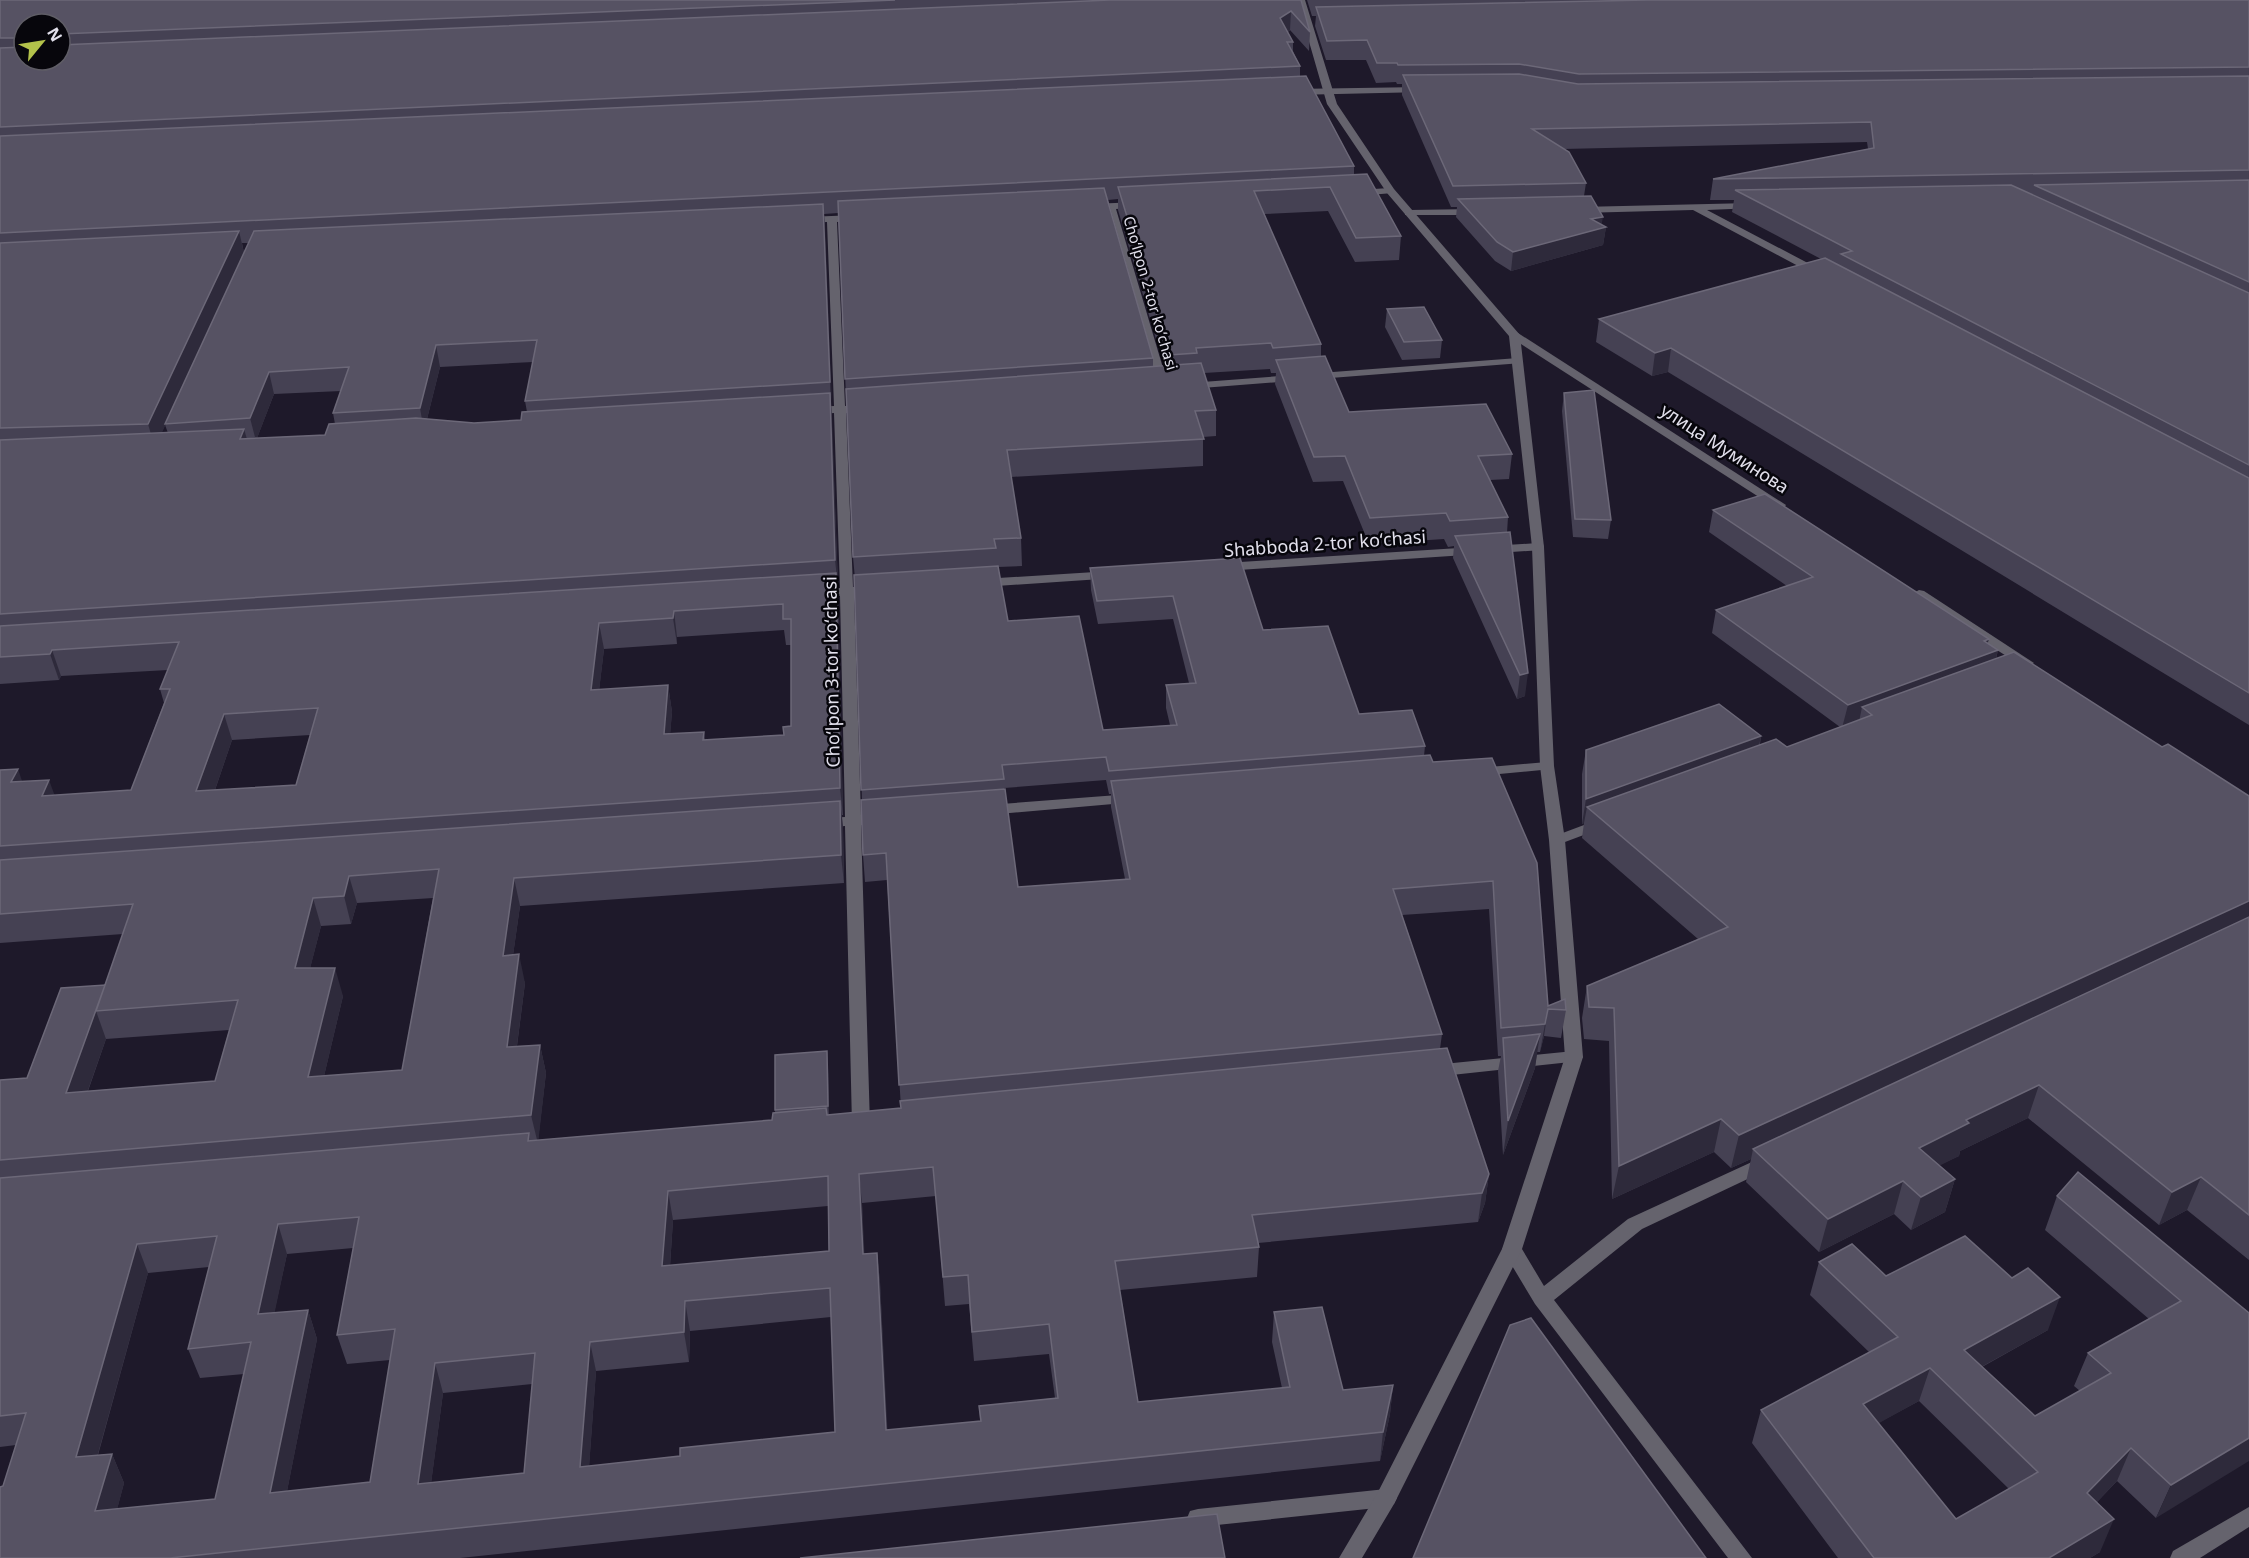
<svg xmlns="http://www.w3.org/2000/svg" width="2249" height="1558" viewBox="0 0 2249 1558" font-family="'Noto Sans',sans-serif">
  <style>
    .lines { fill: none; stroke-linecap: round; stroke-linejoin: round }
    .minor { fill: #65636d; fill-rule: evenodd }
    .tertiary { fill: #65636d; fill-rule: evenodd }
    .wall { fill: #454153; fill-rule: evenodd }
    .shaded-wall { fill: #2e2a3b }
    .building { fill: #565263; stroke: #6c6878; stroke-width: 1.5; fill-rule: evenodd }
    .labels { text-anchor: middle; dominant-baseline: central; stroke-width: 5; stroke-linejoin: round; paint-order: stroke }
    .far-street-label { font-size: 15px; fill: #e2e0ec; stroke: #07060c }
    .street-label { font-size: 18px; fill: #e2e0ec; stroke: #07060c }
  </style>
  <rect width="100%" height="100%" fill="#1e192a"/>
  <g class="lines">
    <!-- minor -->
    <g class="minor">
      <path d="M1422,87L1426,90L1425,92L1293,95L1289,92L1293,89Z"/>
      <path d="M1390,188L1395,191L1393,193L1357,196L1352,193L1357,190Z"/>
      <path d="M1139,202L1143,203V207L1116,209L1168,385L1162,388L1156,385L1106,209L1091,210L1086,207L1091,204Z"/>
      <path d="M1751,203L1756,206L1755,208L1707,210L1823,271V275H1815L1693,210L1580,213L1575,210L1580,207Z"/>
      <path d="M1409,210L1475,209L1480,212L1475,215H1405V211Z"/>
      <path d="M857,215L861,216V220L837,222L845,406L866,404L872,408L866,412L846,413L853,587L874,586L881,590L874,594L854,595L861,816L880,814L888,819L880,824L861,825L870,1125L867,1130L861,1132L855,1130L852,1125L845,826L823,828L815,823L823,818L845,817L840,596L817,598L810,594L817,590L840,588L834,413L812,415L806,411L812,407L834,406L827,222L806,223L801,220L806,217Z"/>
      <path d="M1514,332L1518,333L1786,505L1784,508H1776L1510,337V333Z"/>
      <path d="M1518,358L1522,359V363L1189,389L1183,386L1189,383Z"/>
      <path d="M1538,543L1543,544L1544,547L1543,550L1224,571L1217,567L1224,563Z"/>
      <path d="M1111,571L1118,575L1116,578L982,587L975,583L982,579Z"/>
      <path d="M1919,590L1924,591L2034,663L2027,667L2022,666L1914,597L1912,594Z"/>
      <path d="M1547,762L1554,766L1552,769L1478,776L1471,772L1478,768Z"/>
      <path d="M1131,794L1136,796L1139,799L1136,802L988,815L980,810L988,805Z"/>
      <path d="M1600,819L1605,821L1608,824L1605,827L1557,845L1549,840L1552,837Z"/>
      <path d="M1574,1051L1580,1053L1583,1057L1580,1061L1433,1077L1427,1075L1424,1071L1427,1067L1433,1065Z"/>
      <path d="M1767,1155L1773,1157L1776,1162L1773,1167L1642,1229L1554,1300L1752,1558H1728L1535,1304L1502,1249L1505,1244L1512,1242L1519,1244L1544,1286L1628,1219Z"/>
      <path d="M1386,1489L1394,1492L1397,1498L1394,1504L1386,1507L1198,1527L1190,1525L1187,1518L1190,1511L1198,1509Z"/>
      <path d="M2249,1507V1527L2200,1558H2170L2173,1551Z"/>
    </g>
    <!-- tertiary -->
    <path class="tertiary" d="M1297,0H1305L1337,104L1394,189L1520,335L1544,547L1554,766L1565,840L1583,1057L1522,1249L1394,1504L1362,1558H1339L1378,1492L1502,1249L1565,1057L1549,840L1540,766L1532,547L1509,336L1387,193L1327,104Z"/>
  </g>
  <!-- wall -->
  <g class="wall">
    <path d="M0,0H1301L1310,32L1309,51L1290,30L1288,32L1293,42V51L1300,66V77L1354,166V174L1401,236L1399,260L1355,262L1328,211L1264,214L1321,344V356L1349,412L1512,454L1509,479L1490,480L1508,517L1507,533L1525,696L1517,699L1453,558L1454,546L1448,547L1444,539L1369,544L1343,481L1313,482L1275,384L1276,373H1271L1270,369L1204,373L1216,410V436L1203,437V466L1011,477L1021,538L1022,566L998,567L1008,621L1103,730L1170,725L1166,708V685L1189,683L1173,619L1098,624L1091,590L1090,568L1240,558L1263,630L1359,714L1425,746L1424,756L1433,762L1492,758L1548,1006L1566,1010L1561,1038L1544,1036L1540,1052H1537L1535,1068L1503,1155L1498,1071L1501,1056H1498L1489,909L1402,915L1442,1034L1440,1049L1489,1174L1485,1203L1478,1222L1258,1243L1259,1247L1257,1277L1120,1290L1138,1402L1282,1388L1272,1342L1274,1312L1343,1390L1393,1385L1390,1414L1380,1461L460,1558H0L3,1486L16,1445L0,1447V1080L27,1078L105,985L123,934L0,943V770L22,782L55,795L131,790L164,703L160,689L168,670L61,676L59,680L0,684ZM24,24H60V60H24ZM1118,199V210L1164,366L1153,367V358L1108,200ZM838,213L853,557L855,579L862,800L863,855L865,882L887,880L901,1108L829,1115L828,1064L775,1110V1112L772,1120L538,1140L546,1073L540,1045L517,1046L525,983L513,955L520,906L844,883L843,828L842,815H843L838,598L837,586H838L824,214ZM242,243H249L244,253ZM533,362L525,401L527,412L521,420L474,423L427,419L440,367ZM341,391L333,413L335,424L325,435L257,438L274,394ZM165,425L168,433H161ZM784,630L786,645H791V726L784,735L705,740L704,732L670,734L672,712L668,685L599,690L604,649L677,644V637ZM310,735L296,785L215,790L232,740ZM1106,780L1109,794H1111V807L1125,879L1018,887L1004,788ZM433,898L402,1070L324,1076L343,996L310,968L321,926L351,924L357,903ZM229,1030L215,1081L88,1091L106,1039ZM936,1196L945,1306L969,1304L974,1361L1049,1354L1055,1398L979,1406L980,1421L887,1430L880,1282L877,1253L864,1254L862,1203ZM828,1206L829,1251L670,1266L673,1220ZM353,1248L337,1335L347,1364L390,1360L370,1482L287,1491L317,1339L308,1310L274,1313L287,1254ZM209,1267L188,1349L200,1378L244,1374L215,1499L117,1509L124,1483L112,1454L98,1455L148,1273ZM831,1317L835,1432L680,1456L589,1466L596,1371L689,1362L690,1331ZM532,1384L524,1473L431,1483L443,1393Z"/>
    <path d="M1307,0H2249V725L1668,372L1652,376L1596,342L1599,319L1821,259L1732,212L1734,200H1710L1713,179L1868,149L1867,142L1563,149L1586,183L1584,196L1602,225L1606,227L1603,245L1511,271L1495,261L1456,217L1457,207H1451L1402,95V84H1397L1396,82L1376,83L1366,60H1326L1315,26L1316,16H1312Z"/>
    <path d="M1387,309L1442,340L1440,358L1402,360L1385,327Z"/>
    <path d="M1564,393L1611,520L1608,539L1573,537L1562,411Z"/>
    <path d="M1713,510L1998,650L1996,659L2162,747L2249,796V1260L2187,1210L2159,1225L2028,1118L1960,1151L1959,1156L1939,1165L1955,1179L1945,1212L1911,1230L1894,1214L1819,1252L1746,1182L1751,1159L1731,1168L1714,1152L1612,1199L1609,1041L1584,1039L1582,1018L1587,986L1698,939L1582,838L1584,823L1582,824V774L1586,750L1761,736L1760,744L1787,747L1840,727L1712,633L1716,610L1787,586L1709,532Z"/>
    <path d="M2057,1196L2249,1313L2156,1518L2117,1481L2097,1502L2100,1552L2090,1558H1838L1752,1443L1761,1410L1869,1352L1810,1295L1819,1262L1886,1276L2048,1330L1982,1367L2035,1416L2080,1391L2074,1386L2088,1353L2149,1319L2045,1230ZM1919,1401L2009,1489L1956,1519L1878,1423Z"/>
  </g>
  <!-- shaded-wall -->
  <g class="shaded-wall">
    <path d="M1291,11L1290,30L1279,37L1280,18Z"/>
    <path d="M823,204L825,224L832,405L830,382Z"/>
    <path d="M1603,217L1601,228L1606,227L1603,245L1511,271L1513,252L1591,219Z"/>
    <path d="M239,231L244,253L155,448L148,424Z"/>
    <path d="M436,345L440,367L424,431L420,408Z"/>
    <path d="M1671,348L1668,372L1652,376L1655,353Z"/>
    <path d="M269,372L274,394L256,441L250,418Z"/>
    <path d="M830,393L832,416L838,586L835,560Z"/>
    <path d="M244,429L251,453L240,439Z"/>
    <path d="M836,573L838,598L843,815L840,788Z"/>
    <path d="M674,611L677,637V644L673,618Z"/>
    <path d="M599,623L604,649L596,717L591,690Z"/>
    <path d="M1989,639L1984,655L1998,650L1992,673L1872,715L1862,707L1859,722L1842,728L1848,705Z"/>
    <path d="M52,650L61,676L59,680L50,654Z"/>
    <path d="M1528,673L1525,696L1517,699L1520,675Z"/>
    <path d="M668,685L672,712L668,761L664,734Z"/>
    <path d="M224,714L232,740L205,819L196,791Z"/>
    <path d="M1761,736L1756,760L1587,807L1584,823L1582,824L1586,799Z"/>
    <path d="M18,769L27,796L11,782Z"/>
    <path d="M49,780L59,807L42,796Z"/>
    <path d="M840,801L843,828L844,883L841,855Z"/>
    <path d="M349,876L357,903L351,924L344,896Z"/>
    <path d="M514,878L520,906L509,984L503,956Z"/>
    <path d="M313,898L321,926L303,996L295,968Z"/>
    <path d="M2249,901V927L1753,1149L1751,1159L1731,1168L1739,1135Z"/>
    <path d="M519,954L525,983L513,1076L507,1047Z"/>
    <path d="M335,968L343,996L317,1106L308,1077Z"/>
    <path d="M1548,1009L1544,1036L1540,1052L1545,1024Z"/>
    <path d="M96,1011L106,1039L77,1121L66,1093Z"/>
    <path d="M1540,1034L1535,1068L1503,1155L1508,1121Z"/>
    <path d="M540,1045L546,1073L538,1144L531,1115Z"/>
    <path d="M827,1051L828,1064L829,1119L828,1106Z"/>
    <path d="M2039,1085L2028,1118L1960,1151L1959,1156L1909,1181L1919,1148L1966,1120Z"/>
    <path d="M1721,1119L1714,1152L1612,1199L1619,1166Z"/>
    <path d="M859,1174L862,1203L866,1284L863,1254Z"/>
    <path d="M1489,1174L1485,1203L1478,1222L1482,1193Z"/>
    <path d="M2201,1177L2187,1210L2159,1225L2172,1192Z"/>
    <path d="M1955,1179L1945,1212L1911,1230L1921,1197Z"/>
    <path d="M1903,1181L1894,1214L1819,1252L1828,1219Z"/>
    <path d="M668,1191L673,1220L668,1296L662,1266Z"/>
    <path d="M278,1224L287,1254L268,1344L258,1314Z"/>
    <path d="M137,1244L148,1273L89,1486L76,1457Z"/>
    <path d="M877,1253L880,1282L889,1460L886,1430Z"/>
    <path d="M2060,1297L2048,1330L1952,1383L1964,1350Z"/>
    <path d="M685,1301L690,1331L689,1362L684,1332Z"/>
    <path d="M308,1310L317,1339L281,1522L270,1493Z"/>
    <path d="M590,1342L596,1371L587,1496L580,1467Z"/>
    <path d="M435,1363L443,1393L427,1514L418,1484Z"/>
    <path d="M1930,1368L1919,1401L1852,1438L1863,1404Z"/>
    <path d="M1393,1385L1390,1414L1380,1461L1383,1432Z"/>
    <path d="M2249,1438V1461L2156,1518L2171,1485Z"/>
    <path d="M2131,1448L2117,1481L2073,1527L2087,1493Z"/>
    <path d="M112,1454L124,1483L109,1541L95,1511Z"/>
    <path d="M2114,1519L2100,1552L2090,1558H2049Z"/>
  </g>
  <!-- building -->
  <g class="building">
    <path d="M0,0H895L60,34V24H24V38H0Z"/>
    <path d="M1110,0H1301L1310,32L1291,11L1280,18L1293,42H1287L1300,66L0,127V48L24,47V60H60V45Z"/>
    <path d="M1648,0H2249V67L1579,74L1519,64L1398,65L1397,63H1377L1367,40L1327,41L1316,7Z"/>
    <path d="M1519,74L1578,84L2249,76V170L1713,179L1874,148L1871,122L1532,129L1569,152L1586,183L1453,186L1403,75Z"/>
    <path d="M1306,76L1354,166L0,233V136Z"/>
    <path d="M1367,174L1401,236L1356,238L1330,187L1254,191L1321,344L1273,348L1271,343L1196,348L1197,353L1169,355L1118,187Z"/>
    <path d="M2249,180V282L2034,185Z"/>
    <path d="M2011,185L2249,293V465L1841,254L1852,251L1735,190Z"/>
    <path d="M1104,188L1153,358L845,379L838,201Z"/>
    <path d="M1591,196L1603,217L1591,219L1606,227L1513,252L1497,242L1458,199Z"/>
    <path d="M823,204L830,382L525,401L537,340L436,345L420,408L333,413L349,367L269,372L250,418L165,424L254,231Z"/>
    <path d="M239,231L148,424L0,428V243Z"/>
    <path d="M1825,258L2249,478V693L1671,348L1655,353L1599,319Z"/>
    <path d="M1424,307L1442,340L1404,342L1387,309Z"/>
    <path d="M1325,356L1349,412L1486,404L1512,454L1478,456L1508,517L1450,521L1446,513L1370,518L1345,456L1314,457L1276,360Z"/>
    <path d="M1201,363L1216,410L1195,411L1204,439L1007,450L1021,538L994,539L996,548L853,557L846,389Z"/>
    <path d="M1594,390L1611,520L1575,519L1564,393Z"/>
    <path d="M830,393L835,560L0,614V440L244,429L240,439L325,435L329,424L416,418L474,423L521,420L522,412Z"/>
    <path d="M1765,494L1989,639L1984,641L1998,650L1848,705L1716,610L1813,577L1713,510Z"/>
    <path d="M1510,532L1528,673L1520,675L1455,536Z"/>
    <path d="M1240,558L1263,630L1328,626L1359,714L1412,710L1425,746L1109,771L1106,757L1002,765L1004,779L861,790L854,575L998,566L1008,621L1079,616L1103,730L1177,725L1166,685L1196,683L1173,596L1097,601L1090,568Z"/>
    <path d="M836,573L840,788L0,846V770L18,769L11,782L49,780L42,796L131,790L170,689H160L179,642L52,650L50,654L0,657V626ZM783,604V619H791V726L783,727L784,735L703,740L704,732L664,734L668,685L591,690L599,623L673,618L674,611ZM318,708L296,785L196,791L224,714Z"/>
    <path d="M2014,652L2162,747L2168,744L2249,796V901L1739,1135L1721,1119L1619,1166L1614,1008L1589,1007L1587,986L1728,927L1587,807L1776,739L1787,747L1872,715L1862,707Z"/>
    <path d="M1719,704L1761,736L1586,799V750Z"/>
    <path d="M1430,755L1433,762L1492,758L1537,863L1548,1006L1565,999L1566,1010L1548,1009L1545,1024L1501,1028L1493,881L1393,889L1442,1034L899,1085L886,853L863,855L861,800L1005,789L1018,887L1130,879L1111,781Z"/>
    <path d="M840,801L841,855L514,878L503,956L519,954L507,1047L540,1045L531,1115L0,1160V1080L27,1078L61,988L105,985L66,1093L215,1081L238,1000L96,1011L133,904L0,914V860ZM439,869L402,1070L308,1077L335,968H295L313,898L344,896L349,876Z"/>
    <path d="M2249,917V1215L2201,1177L2172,1192L2039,1085L1966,1120L1969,1123L1919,1148L1955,1179L1921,1197L1903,1181L1828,1219L1753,1149Z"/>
    <path d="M1540,1034L1508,1121L1503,1038Z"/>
    <path d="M1447,1048L1489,1174L1482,1193L1252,1215L1259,1247L1115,1261L1138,1402L1290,1387L1274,1312L1322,1307L1343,1390L1393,1385L1383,1432L170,1558H0V1487L3,1486L26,1413L0,1416V1178L529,1133L528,1141L772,1120L773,1113L826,1108L827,1115L901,1108L900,1101ZM933,1167L943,1277L968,1275L972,1332L1049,1324L1058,1398L979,1406L981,1421L886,1430L877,1253L863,1254L859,1174ZM828,1176L829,1251L662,1266L668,1191ZM359,1217L337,1335L395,1329L370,1482L270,1493L308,1310L258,1314L278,1224ZM217,1236L188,1349L251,1342L215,1499L95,1511L112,1454L76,1457L137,1244ZM830,1288L835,1432L680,1448V1456L580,1467L590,1342L684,1332L685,1301ZM535,1353L524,1473L418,1484L435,1363Z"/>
    <path d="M827,1051L828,1106L775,1110V1055Z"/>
    <path d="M2078,1172L2249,1313V1438L2171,1485L2131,1448L2087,1493L2114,1519L2049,1558H1874L1761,1410L1898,1337L1819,1262L1852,1244L1886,1276L1965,1236L2012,1278L2028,1268L2060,1297L1964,1350L2035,1416L2111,1373L2088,1353L2181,1301L2057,1196ZM1930,1368L2038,1472L1956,1519L1863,1404Z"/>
    <path d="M1531,1318L1706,1558H1413L1510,1325Z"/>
    <path d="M1217,1514L1225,1558H800Z"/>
  </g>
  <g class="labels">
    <!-- far-street labels -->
    <g class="far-street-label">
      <text transform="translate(1151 293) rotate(74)">Cho‘lpon 2-tor koʻchasi</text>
    </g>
    <!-- street labels -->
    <g class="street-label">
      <text transform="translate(1725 448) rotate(33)">улица Муминова</text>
      <text transform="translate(1325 543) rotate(-4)">Shabboda 2-tor koʻchasi</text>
      <text transform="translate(831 672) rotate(-91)">Cho‘lpon 3-tor koʻchasi</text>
    </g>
  </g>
  <!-- north arrow -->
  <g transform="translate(42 42) rotate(60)"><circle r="28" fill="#07060c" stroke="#5f5d66" stroke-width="1.5"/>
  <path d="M0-4.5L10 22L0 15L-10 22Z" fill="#b3c24b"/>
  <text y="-9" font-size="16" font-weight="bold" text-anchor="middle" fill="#e2e0ec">N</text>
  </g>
</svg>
